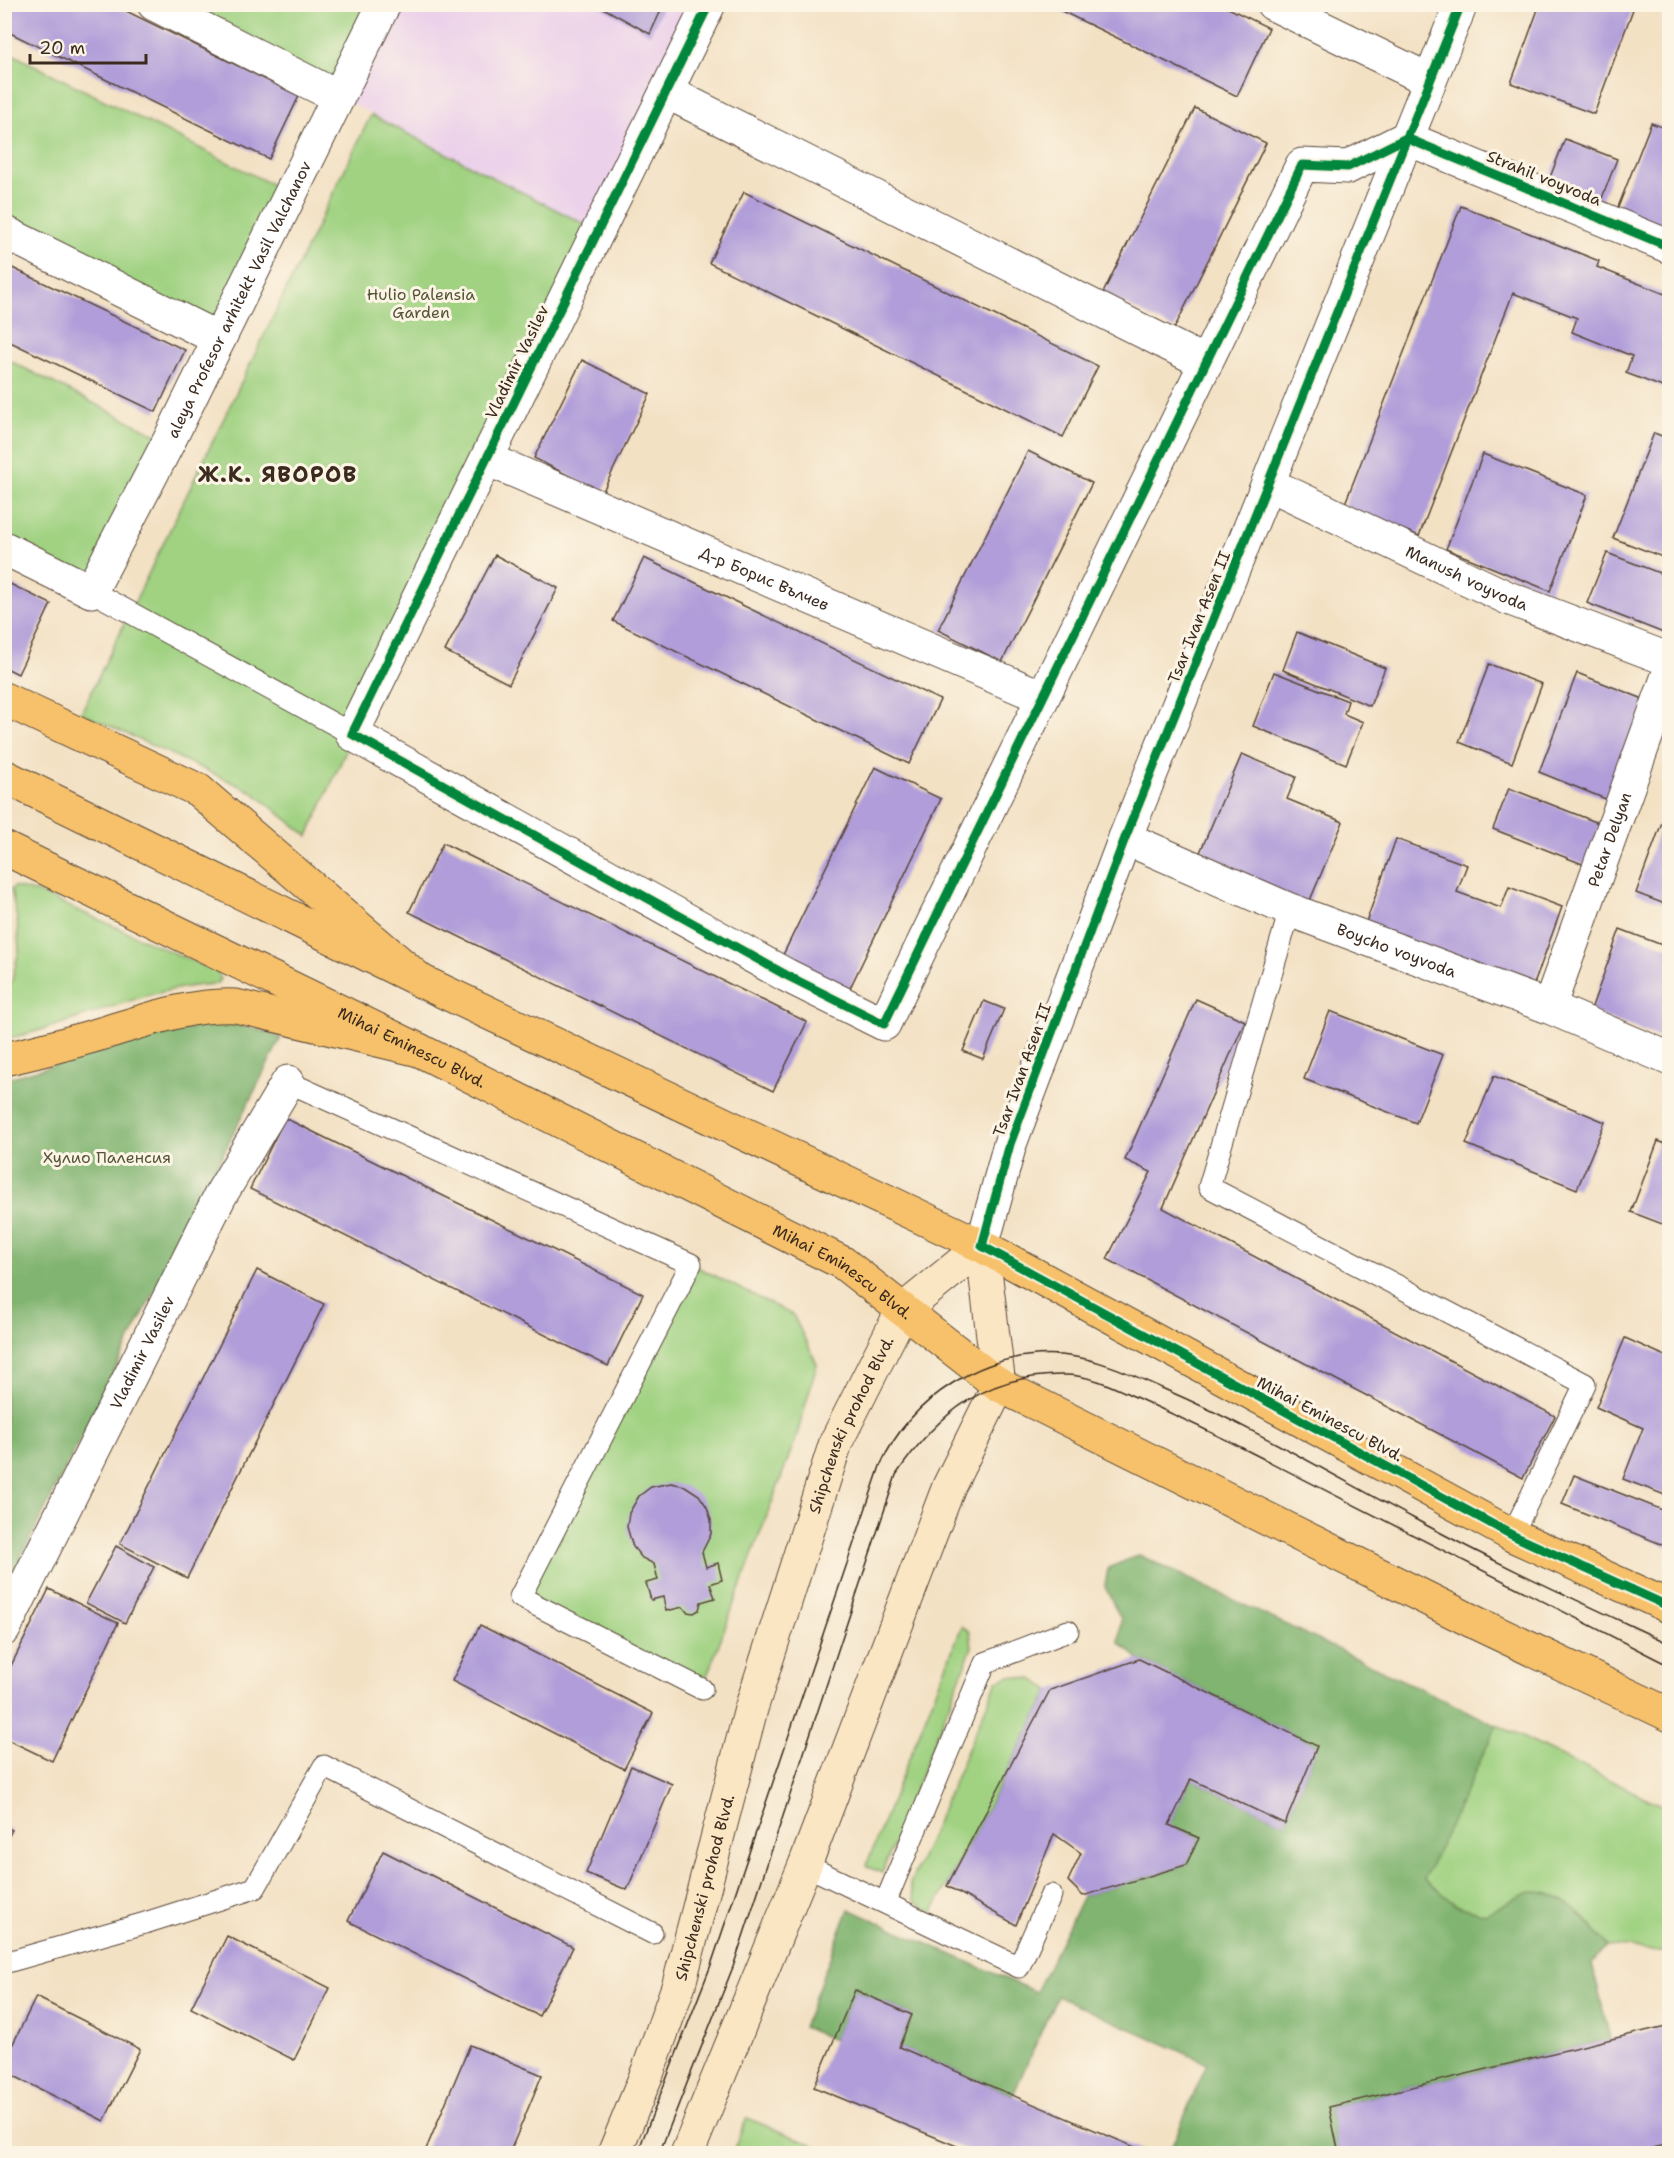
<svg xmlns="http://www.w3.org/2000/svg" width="1674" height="2158" viewBox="0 0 1674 2158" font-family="'Shantell Sans',sans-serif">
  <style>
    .built { fill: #ecd1ea }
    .green { fill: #a0d282; stroke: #6e7e50; stroke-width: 1.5 }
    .forest { fill: #80b470; stroke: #5e6f47; stroke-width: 1.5 }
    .building { fill: #b09dd9 }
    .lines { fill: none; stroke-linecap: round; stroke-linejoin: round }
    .service-casing { stroke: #574537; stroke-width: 23 }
    .minor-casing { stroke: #574537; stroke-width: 35 }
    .secondary-casing { stroke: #574537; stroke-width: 35 }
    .primary-casing { stroke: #574537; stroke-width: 35 }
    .trunk-casing { stroke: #574537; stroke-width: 35 }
    .service { stroke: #fff; stroke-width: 21 }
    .minor { stroke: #fff; stroke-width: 33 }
    .secondary { stroke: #fbe6c4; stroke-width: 33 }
    .primary { stroke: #f6c16b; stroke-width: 33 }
    .trunk { stroke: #f6c16b; stroke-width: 33 }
    .tram { stroke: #3b2a1e; stroke-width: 1.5 }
    .cycleway-casing { stroke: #fcf5e5; stroke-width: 13 }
    .cycleway { stroke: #00873e; stroke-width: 9 }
    .labels { text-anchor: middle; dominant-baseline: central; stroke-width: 6; stroke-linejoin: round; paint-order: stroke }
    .street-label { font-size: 16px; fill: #3b2a1e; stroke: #fcf5e5 }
    .park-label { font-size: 16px; fill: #545437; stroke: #fcf5e5 }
    .district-label { font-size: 22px; font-weight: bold; letter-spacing: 1.5px; fill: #3b2a1e; stroke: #fcf5e5 }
  </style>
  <rect width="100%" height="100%" fill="#fcf5e5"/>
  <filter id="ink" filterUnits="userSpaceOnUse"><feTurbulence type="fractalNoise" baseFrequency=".0167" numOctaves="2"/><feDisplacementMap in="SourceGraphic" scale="12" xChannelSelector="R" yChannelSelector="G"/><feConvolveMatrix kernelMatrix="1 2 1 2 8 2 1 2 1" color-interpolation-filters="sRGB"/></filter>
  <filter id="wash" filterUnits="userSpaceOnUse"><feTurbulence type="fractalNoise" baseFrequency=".008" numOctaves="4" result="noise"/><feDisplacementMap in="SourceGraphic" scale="24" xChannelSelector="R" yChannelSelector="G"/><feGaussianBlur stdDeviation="1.35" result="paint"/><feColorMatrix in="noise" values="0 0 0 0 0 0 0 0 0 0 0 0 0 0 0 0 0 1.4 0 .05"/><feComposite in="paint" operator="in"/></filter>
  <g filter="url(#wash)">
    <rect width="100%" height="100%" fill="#f3e1c4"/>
    <!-- built -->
    <path class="built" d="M384,5H709L598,231L339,97Z"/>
    <!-- green -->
    <g class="green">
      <path d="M154,5H384L338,97Z"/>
      <path d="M4,50L291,194L219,339L5,232Z"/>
      <path d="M371,115L598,231L366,706L308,836L251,791L81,713Z"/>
      <path d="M4,358L169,441L91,591L5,548Z"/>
      <path d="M14,887L39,893L217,972L221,979L216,984C143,987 76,1025 5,1039V997L12,980L19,951L17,918L11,890Z"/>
      <path d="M691,1264L793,1315L817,1364L797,1435L702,1689L520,1597Z"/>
      <path d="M962,1626L970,1632L972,1647L882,1873L866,1866Z"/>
      <path d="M1010,1676L1032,1679L1050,1690L932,1913L914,1900L910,1884L997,1681Z"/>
      <path d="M1497,1725L1669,1809V1952L1607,1946L1581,1913L1531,1892L1486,1914L1457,1906L1423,1879Z"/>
      <path d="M747,2118L832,2153H732Z"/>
    </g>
    <!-- forest -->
    <g class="forest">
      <path d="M220,1022L257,1029L281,1038L5,1589V1079L170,1032Z"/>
      <path d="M1139,1555L1497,1725L1424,1879L1457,1906L1485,1914C1496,1909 1523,1892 1533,1892C1566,1891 1589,1923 1607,1946L1592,1964L1610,2039L1329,2107L1339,2153H1169L1207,2063L1057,1996L1013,2095L899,2047L912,2015L855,1990L834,2040L803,2027L849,1909L1036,1992L1083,1896L1186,1865L1199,1838L1169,1825L1191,1779L1285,1824L1317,1746L1139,1659L1119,1643L1121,1619L1105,1587L1108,1568Z"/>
    </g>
    <g id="blocks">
      <!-- building -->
      <g class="building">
        <path d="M4,4H112L299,96L269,159L4,30Z"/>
        <path d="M596,4H664L650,34Z"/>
        <path d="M1047,4H1220L1269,28L1237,96Z"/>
        <path d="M1540,4H1635L1594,114L1511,83Z"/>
        <path d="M1195,108L1266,143L1174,329L1103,293Z"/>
        <path d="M1651,123L1670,130V235L1615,215Z"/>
        <path d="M1565,139L1617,159L1599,206L1547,185Z"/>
        <path d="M744,192L1098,366L1063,437L709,263Z"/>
        <path d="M1461,206L1599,261L1597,267L1670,296V390L1626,373L1632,356L1572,332L1577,318L1513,293L1419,536L1344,506Z"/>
        <path d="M4,264L185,350L156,412L4,339Z"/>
        <path d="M582,360L650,394L602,493L534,458Z"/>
        <path d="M1654,433L1670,439V560L1613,538Z"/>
        <path d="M1028,451L1092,483L1002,662L938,630Z"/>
        <path d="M1483,454L1587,495L1550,591L1446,549Z"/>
        <path d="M1607,553L1670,577V624L1666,634L1587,603Z"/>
        <path d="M495,555L558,588L509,684L445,651Z"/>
        <path d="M644,558L940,700L909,764L613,621Z"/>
        <path d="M4,581L51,604L18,674L4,667Z"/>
        <path d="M1297,632L1385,668L1370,706L1283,670Z"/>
        <path d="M1489,664L1542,684L1512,763L1459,742Z"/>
        <path d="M1274,672L1348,701L1344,714L1363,722L1346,764L1253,726Z"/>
        <path d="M1577,673L1646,700L1608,800L1539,772Z"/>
        <path d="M1242,754L1296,777L1287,799L1343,822L1308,905L1198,857Z"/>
        <path d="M875,767L941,799L849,990L782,957Z"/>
        <path d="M1509,788L1601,824L1585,865L1493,829Z"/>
        <path d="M1669,803H1670V906L1636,893Z"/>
        <path d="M1396,839L1467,865L1457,892L1501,908L1509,887L1562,907L1533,987L1365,925Z"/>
        <path d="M443,843L807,1022L773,1091L409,912Z"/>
        <path d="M1620,929L1670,948V1041L1590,1012Z"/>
        <path d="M1196,999L1245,1021L1163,1208L1555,1416L1523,1478L1107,1259L1151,1172L1125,1160Z"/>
        <path d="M984,1001L1004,1009L983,1059L963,1051Z"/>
        <path d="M1330,1011L1443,1055L1416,1123L1304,1079Z"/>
        <path d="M1494,1076L1605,1122L1577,1189L1466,1144Z"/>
        <path d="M285,1118L643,1294L608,1366L250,1189Z"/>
        <path d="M1658,1141L1670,1146V1227L1631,1212Z"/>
        <path d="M257,1270L324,1304L187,1578L120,1544Z"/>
        <path d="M1625,1338L1670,1358V1497L1623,1479L1643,1428L1596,1407Z"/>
        <path d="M1574,1475L1670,1513L1668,1547L1562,1504Z"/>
        <path d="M671,1483L685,1486L699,1495L707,1507L711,1520V1534L702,1552L706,1567L718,1563L722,1580L710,1584L715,1598L701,1602L699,1610L694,1613L687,1612L683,1607L666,1611L663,1597L651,1600L646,1583L658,1580L654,1564L642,1558L633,1547L627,1527L629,1513L639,1496L651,1487Z"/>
        <path d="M116,1546L154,1567L125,1623L86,1603Z"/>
        <path d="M49,1589L118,1623L52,1761L4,1738V1680Z"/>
        <path d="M480,1625L653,1713L624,1769L452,1681Z"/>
        <path d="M1139,1659L1317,1746L1285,1824L1191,1779L1169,1825L1199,1838L1186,1865L1083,1896L1068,1881L1081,1853L1054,1834L1016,1925L947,1886L1050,1690Z"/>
        <path d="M631,1766L672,1784L627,1890L586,1873Z"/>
        <path d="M4,1827L12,1830L4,1845Z"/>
        <path d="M383,1851L573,1947L539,2016L348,1921Z"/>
        <path d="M227,1936L330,1988L294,2060L191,2008Z"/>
        <path d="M855,1990L912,2015L899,2047L1151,2154H976L814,2087Z"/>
        <path d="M36,1997L140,2049L104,2121L4,2071V2062Z"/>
        <path d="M1670,2025V2144L1627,2154H1339L1329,2107Z"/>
        <path d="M470,2045L542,2075L509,2154H424Z"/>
      </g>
    </g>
  </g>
  <g filter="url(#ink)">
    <use href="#blocks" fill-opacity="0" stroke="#574537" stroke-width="1.5"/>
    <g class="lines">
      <!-- service casing -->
      <g class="service-casing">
        <g id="service">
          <path d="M91,591L352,734"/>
          <path d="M1290,910L1209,1187L1585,1384L1512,1535"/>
          <path d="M288,1082L691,1264L520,1597L702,1689"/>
          <path d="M805,1865L1019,1967L1051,1895"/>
          <path d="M886,1901L985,1663L1068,1631"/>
          <path d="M4,1963L145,1923L255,1888L324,1766L652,1933"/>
        </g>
      </g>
      <!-- minor casing -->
      <g class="minor-casing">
        <g id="minor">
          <path d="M154,4L338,97"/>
          <path d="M709,4L352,734L786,975L884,1024L1302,165L1348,167L1406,138L1670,247"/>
          <path d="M1273,4L1429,80"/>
          <path d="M667,92L1206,363"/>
          <path d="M4,232L219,339"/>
          <path id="s1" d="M487,459L1042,697"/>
          <path id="s2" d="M1269,484L1508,598L1670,660"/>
          <path id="s3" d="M4,548L91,591L169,441L384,4"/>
          <path id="s4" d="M1125,838L1290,910L1549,1007L1670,1059"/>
          <path id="s5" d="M1549,1007L1670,670"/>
          <path d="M982,1246L1010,1144L1125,838L1461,4"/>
          <path id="s6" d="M4,1629L220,1196L288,1082"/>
        </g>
      </g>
      <!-- secondary casing -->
      <g class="secondary-casing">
        <g id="secondary">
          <path id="s7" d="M614,2154L648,2071L679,1984L751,1709L836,1442L902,1311L982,1246"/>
          <path d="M687,2154L805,1865L949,1486L999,1385L982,1246"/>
        </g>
      </g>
      <!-- primary casing -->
      <g class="primary-casing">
        <g id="primary">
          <path d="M4,776L421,981L982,1246L1512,1535L1670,1607"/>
          <path id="s8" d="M4,848L419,1050L843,1263L999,1385L1476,1623L1670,1715"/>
        </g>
      </g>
      <!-- trunk casing -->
      <g class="trunk-casing">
        <g id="trunk">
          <path d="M4,699L198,790L421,981"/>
          <path d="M4,1059C39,1052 73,1042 107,1032C150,1019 191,1004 236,1006L419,1050"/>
        </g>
      </g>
      <!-- service -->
      <use href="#service" class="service"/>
      <!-- minor -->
      <use href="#minor" class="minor"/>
      <!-- secondary -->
      <use href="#secondary" class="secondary"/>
      <!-- primary -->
      <use href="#primary" class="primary"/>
      <!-- trunk -->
      <use href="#trunk" class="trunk"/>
      <!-- tram -->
      <g class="tram">
        <path d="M637,2154L711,1965L880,1466C911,1397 984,1350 1061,1355C1098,1358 1131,1374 1164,1389C1250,1426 1331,1474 1413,1518C1497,1564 1583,1603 1670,1644"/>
        <path d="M659,2154L733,1967L896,1475C938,1412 988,1373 1067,1375C1095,1376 1119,1390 1144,1401C1184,1419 1223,1438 1262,1458C1398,1526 1534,1596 1670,1666"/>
      </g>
      <!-- cycleway casing -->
      <g class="cycleway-casing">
        <g id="cycleway">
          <path d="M709,4L352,734L786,975L884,1024L1302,165L1348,167L1406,138L1670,247"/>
          <path d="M1461,4L1125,838L1010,1144L982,1246L1512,1535L1670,1607"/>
        </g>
      </g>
      <!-- cycleway -->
      <use href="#cycleway" class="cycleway"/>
    </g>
  </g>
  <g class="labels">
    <!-- street labels -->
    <g class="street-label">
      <text transform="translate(1544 178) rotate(22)">Strahil voyvoda</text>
      <text stroke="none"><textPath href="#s3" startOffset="424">aleya Profesor arhitekt Vasil Valchanov</textPath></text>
      <text transform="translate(517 362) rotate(-64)">Vladimir Vasilev</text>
      <text stroke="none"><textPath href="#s2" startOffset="219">Manush voyvoda</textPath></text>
      <text stroke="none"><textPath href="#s1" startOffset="302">Д-р Борис Вълчев</textPath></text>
      <text transform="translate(1199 617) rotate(-68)">Tsar Ivan Asen II</text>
      <text stroke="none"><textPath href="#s5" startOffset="178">Petar Delyan</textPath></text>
      <text stroke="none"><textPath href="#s4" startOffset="294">Boycho voyvoda</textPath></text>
      <text stroke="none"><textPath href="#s8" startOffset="454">Mihai Eminescu Blvd.</textPath></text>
      <text transform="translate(1022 1070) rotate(-70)">Tsar Ivan Asen II</text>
      <text stroke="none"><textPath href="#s8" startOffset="940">Mihai Eminescu Blvd.</textPath></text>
      <text stroke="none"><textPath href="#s6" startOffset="309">Vladimir Vasilev</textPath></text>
      <text transform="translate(1330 1419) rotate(28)">Mihai Eminescu Blvd.</text>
      <text stroke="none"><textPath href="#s7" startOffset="768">Shipchenski prohod Blvd.</textPath></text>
      <text stroke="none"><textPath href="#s7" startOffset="282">Shipchenski prohod Blvd.</textPath></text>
    </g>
    <!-- park labels -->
    <g class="park-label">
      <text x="421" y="294">Hulio Palensia<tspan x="421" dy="18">Garden</tspan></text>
      <text x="107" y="1157">Хулио Паленсия</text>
    </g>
    <!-- district labels -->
    <g class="district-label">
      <text x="278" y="474">Ж.К. ЯВОРОВ</text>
    </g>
  </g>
  <!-- margin -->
  <rect width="1674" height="2158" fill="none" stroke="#fcf5e5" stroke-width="24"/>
  <!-- scale -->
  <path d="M30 54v9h116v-9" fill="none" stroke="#3b2a1e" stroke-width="3"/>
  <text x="39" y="54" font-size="18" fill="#3b2a1e" stroke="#fcf5e5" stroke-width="4.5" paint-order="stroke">20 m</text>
</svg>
